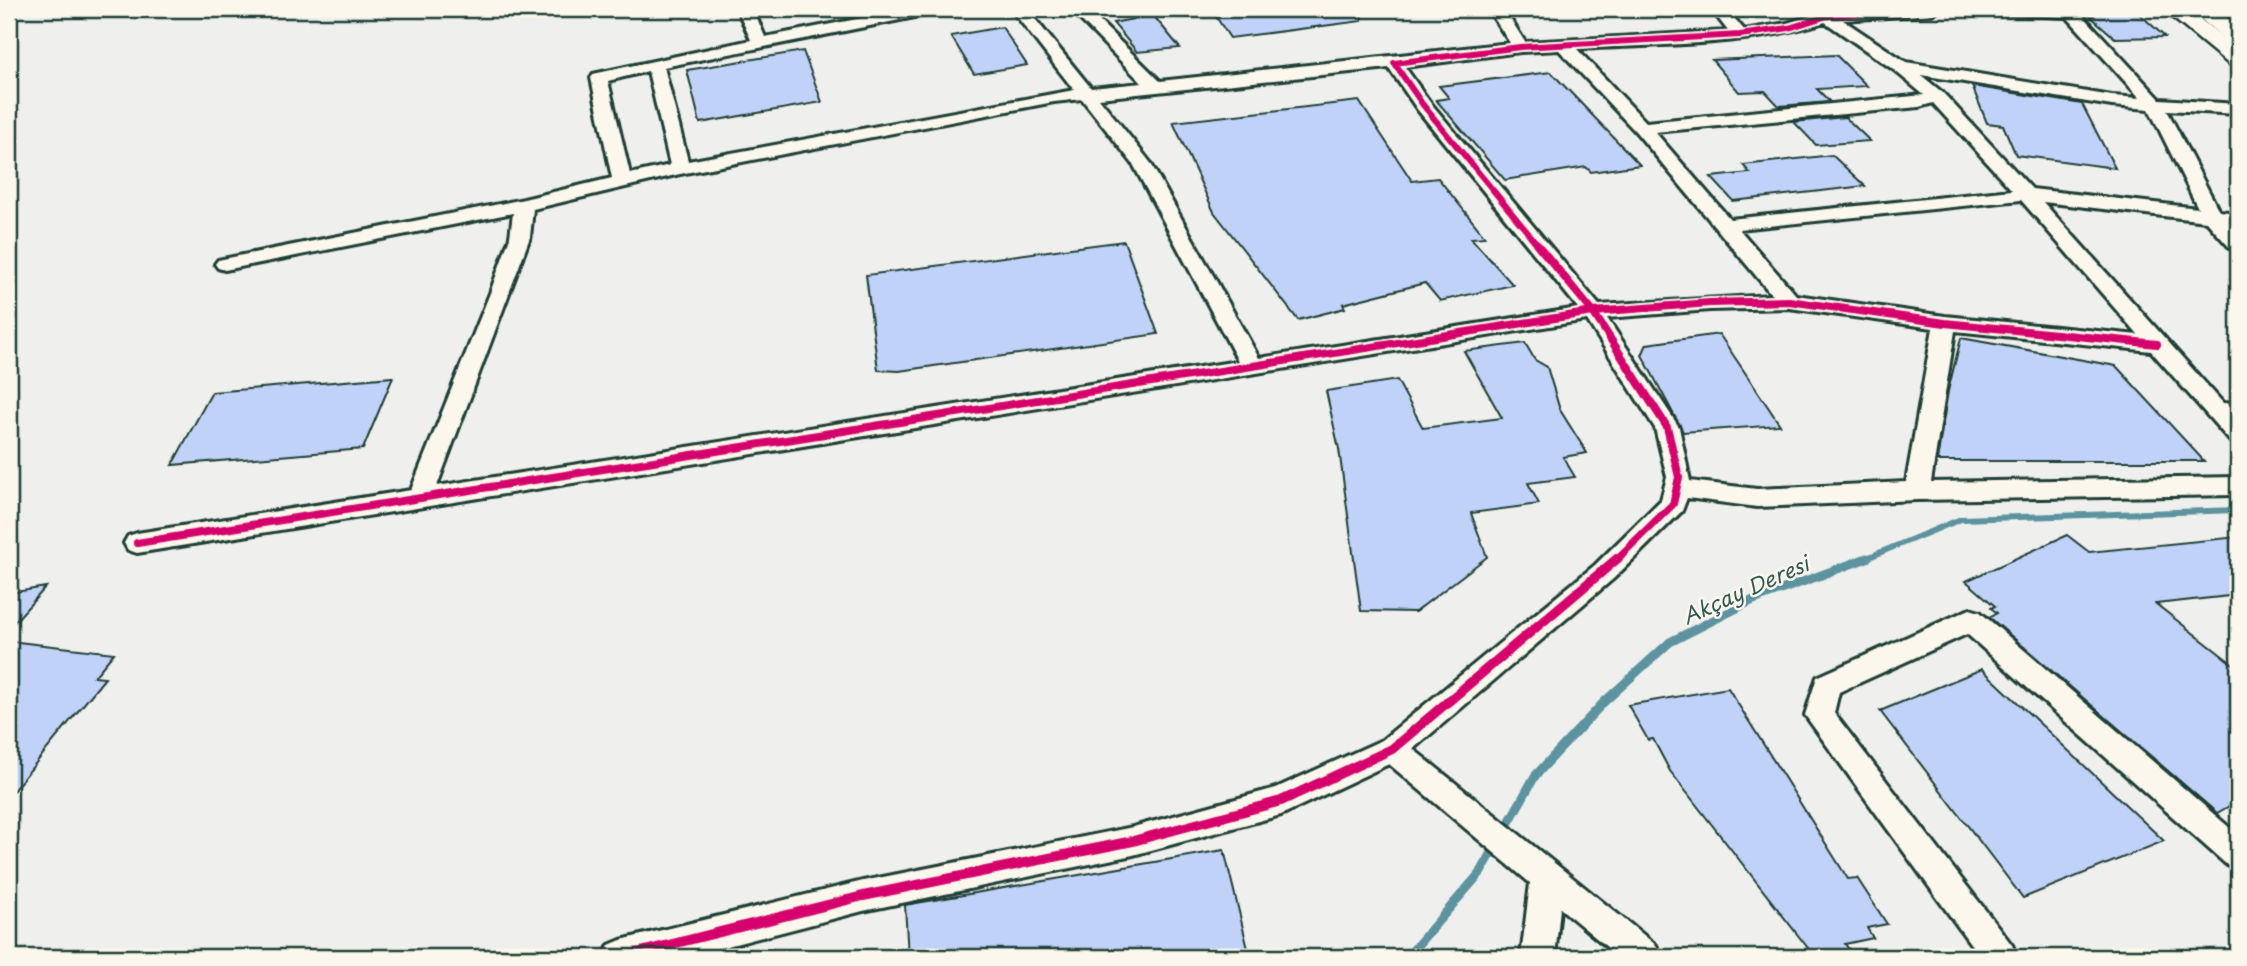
<svg xmlns="http://www.w3.org/2000/svg" width="2247" height="966" viewBox="0 0 2247 966" font-family="'Playpen Sans',sans-serif">
  <style>
    .lines { fill: none; stroke-linecap: round; stroke-linejoin: round }
    .stream-far1 { stroke: #5d939f; stroke-width: 6 }
    .stream { stroke: #5d939f; stroke-width: 9 }
    .building { fill: #c1d2f8; stroke: #1f3d34; stroke-width: 2 }
    .minor-casing { stroke: #1f3d34; stroke-width: 6 }
    .secondary-casing { stroke: #1f3d34; stroke-width: 5 }
    .primary-casing { stroke: #1f3d34; stroke-width: 6 }
    .minor { fill: #fbf7ec; fill-rule: evenodd }
    .secondary { fill: #fbf7ec; fill-rule: evenodd }
    .primary { fill: #fbf7ec; fill-rule: evenodd }
    .cycleway-far2-casing { stroke: #fbf7ec; stroke-width: 10 }
    .cycleway-far1-casing { stroke: #fbf7ec; stroke-width: 12 }
    .cycleway-casing { stroke: #fbf7ec; stroke-width: 15 }
    .cycleway-far2 { stroke: #d6006c; stroke-width: 6 }
    .cycleway-far1 { stroke: #d6006c; stroke-width: 8 }
    .cycleway { stroke: #d6006c; stroke-width: 10 }
    .labels { text-anchor: middle; dominant-baseline: central; stroke-width: 5; stroke-linejoin: round; paint-order: stroke }
    .water-label { font-size: 21px; font-style: italic; fill: #345a58; stroke: #fbf7ec }
  </style>
  <rect width="100%" height="100%" fill="#eff0ee"/>
  <filter id="ink" filterUnits="userSpaceOnUse"><feTurbulence type="fractalNoise" baseFrequency=".0143" numOctaves="2"/><feDisplacementMap in="SourceGraphic" scale="14" xChannelSelector="R" yChannelSelector="G"/><feConvolveMatrix kernelMatrix="1 2 1 2 8 2 1 2 1" color-interpolation-filters="sRGB"/></filter>
  <g filter="url(#ink)">
    <g class="lines">
      <!-- stream-far1 -->
      <path class="stream-far1" d="M1862,560L1961,519L2238,510"/>
      <!-- stream -->
      <g class="stream">
        <path d="M1503,833L1535,776L1604,702L1670,642L1751,601L1867,558"/>
        <path d="M1407,957L1481,872L1497,844"/>
      </g>
    </g>
    <!-- building -->
    <g class="building">
      <path d="M1211,9H1361L1362,21L1230,38Z"/>
      <path d="M2086,9H2134L2165,37L2115,38L2090,16H2094Z"/>
      <path d="M1153,15L1180,48L1137,52L1113,23Z"/>
      <path d="M1002,27L1027,65L974,74L951,36Z"/>
      <path d="M803,51L822,102L700,123L687,70Z"/>
      <path d="M1836,55L1867,86L1817,89L1830,102L1779,106L1765,91L1739,92L1712,60Z"/>
      <path d="M1551,72L1640,165L1591,172L1586,167L1505,180L1436,100L1449,98L1439,86Z"/>
      <path d="M1972,86L2082,104L2115,168L2016,155L2003,125L1987,123Z"/>
      <path d="M1359,101L1412,181L1438,178L1485,237L1471,238L1513,285L1440,301L1425,283L1343,304L1345,308L1298,320L1214,212L1173,122Z"/>
      <path d="M1845,117L1870,141L1816,145L1794,122Z"/>
      <path d="M1832,155L1865,186L1733,201L1711,177L1750,173L1743,165Z"/>
      <path d="M1124,241L1158,334L899,371L878,370L866,275Z"/>
      <path d="M1719,334L1750,380L1780,425L1683,432L1642,355L1647,344Z"/>
      <path d="M1961,338L2116,366L2204,461H1937L1948,391Z"/>
      <path d="M1525,343L1535,360L1547,367L1560,410L1587,453L1563,457L1575,477L1528,483L1539,504L1471,513L1487,557L1415,612L1361,611L1339,449L1326,391L1397,380L1423,428L1502,418L1464,351Z"/>
      <path d="M393,377L363,449L172,465L212,392Z"/>
      <path d="M2067,535L2089,552L2238,537V595L2156,604L2238,668V801L2217,813L1989,617L1997,613L1991,608L1995,606L1966,581Z"/>
      <path d="M46,587L9,628V593Z"/>
      <path d="M9,641L114,653L94,677L105,678L9,796Z"/>
      <path d="M1982,669L2164,841L2023,898L1880,711Z"/>
      <path d="M1728,688L1848,879L1857,878L1887,924L1867,928L1873,938L1845,944L1850,951L1815,957L1670,771L1653,739L1648,740L1628,705Z"/>
      <path d="M1224,850L1250,957H908L905,905Z"/>
    </g>
    <g class="lines">
      <!-- minor casing -->
      <g class="minor-casing">
        <g id="minor">
          <path d="M737,9H753L765,37L908,9H938L930,14L664,67L688,161L1074,90L1011,9H1027L1091,88L1142,83L1070,9H1087L1160,81L1510,43L1488,9H1504L1525,42L1728,31L1711,9H1727L1744,30L1787,23L1815,15L1816,10L1830,11L1940,9L1932,14L1843,20L1906,62L2112,96L2140,98L2067,17L2001,14L1993,9H2077L2160,99L2238,104V114L2167,110L2219,211L2238,213V225L2230,224L2238,233V251L2231,249L2206,221L2043,202L2223,403L2238,404V443L2230,441L2151,351L1955,331L1931,482L2238,477V495L1917,500L1757,507L1687,498L1682,511L1613,579L1413,749L1656,945L1661,957H1619L1560,908L1555,957H1521L1530,883L1389,764L1281,815L1133,855L863,911L685,957H604L609,945L621,940L863,881L1133,827L1276,788L1382,740L1595,565L1661,500L1667,477L1655,428L1587,320L137,553L128,550L124,543L128,536L137,533L411,490L490,293L510,237L513,213L225,270L218,268L215,264L218,260L524,199L612,178L591,78L593,74L751,40ZM1825,22L1894,70L1924,95L1646,122L1577,49C1659,44 1745,47 1825,22ZM1559,50L1636,132L1772,295L1599,305L1429,101L1405,67L1520,52ZM1389,68L1417,109L1578,308L1259,358L1150,162L1099,98ZM648,71L670,165L630,174L608,81ZM1921,75L2112,106L2149,109L2198,208L2032,189L1943,93ZM1082,99L1133,164L1238,361L437,486L530,237L533,209L680,174L1054,102ZM1933,103L2012,190L1730,219L1655,132L1919,107ZM2021,200L2138,335L1945,316L1796,295L1739,229ZM1789,308L1933,328L1906,482L1757,489L1690,481L1679,427L1607,318L1710,310Z"/>
          <path d="M1970,609L1980,612L2238,835V870L2227,865L1967,634L1839,692L1834,713L2012,945L2017,957H1980L1805,715L1817,677Z"/>
        </g>
      </g>
      <!-- secondary casing -->
      <g class="secondary-casing">
        <path id="secondary" d="M2162,9H2187L2238,49V67L2230,65Z"/>
      </g>
      <!-- primary casing -->
      <g class="primary-casing">
        <path id="primary" d="M2189,9H2216L2238,26V46L2229,43Z"/>
      </g>
      <!-- minor -->
      <use href="#minor" class="minor"/>
      <!-- secondary -->
      <use href="#secondary" class="secondary"/>
      <!-- primary -->
      <use href="#primary" class="primary"/>
      <!-- cycleway-far2 casing -->
      <g class="cycleway-far2-casing">
        <path id="cycleway-far2" d="M1538,245L1423,105L1394,63L1520,47L1740,35L1789,28L1827,16L1932,9"/>
      </g>
      <!-- cycleway-far1 casing -->
      <g class="cycleway-far1-casing">
        <g id="cycleway-far1">
          <path d="M1536,243L1593,312L1667,427L1679,477L1673,504L1616,560"/>
          <path d="M137,543L1593,312L1710,303L1789,301L1945,323L2157,344"/>
        </g>
      </g>
      <!-- cycleway casing -->
      <g class="cycleway-casing">
        <path id="cycleway" d="M621,957L863,896L1133,841L1281,801L1392,749L1618,558"/>
      </g>
      <!-- cycleway-far2 -->
      <use href="#cycleway-far2" class="cycleway-far2"/>
      <!-- cycleway-far1 -->
      <use href="#cycleway-far1" class="cycleway-far1"/>
      <!-- cycleway -->
      <use href="#cycleway" class="cycleway"/>
    </g>
  </g>
  <g class="labels">
    <!-- water labels -->
    <g class="water-label">
      <text transform="translate(1745 589) rotate(-24)">Akçay Deresi</text>
    </g>
  </g>
  <!-- margin -->
  <rect width="2247" height="966" fill="none" stroke="#fbf7ec" stroke-width="35"/>
  <rect x="18" y="18" width="2212" height="931" fill="none" stroke="#1f3d34" stroke-width="2.5" filter="url(#ink)"/>
</svg>
